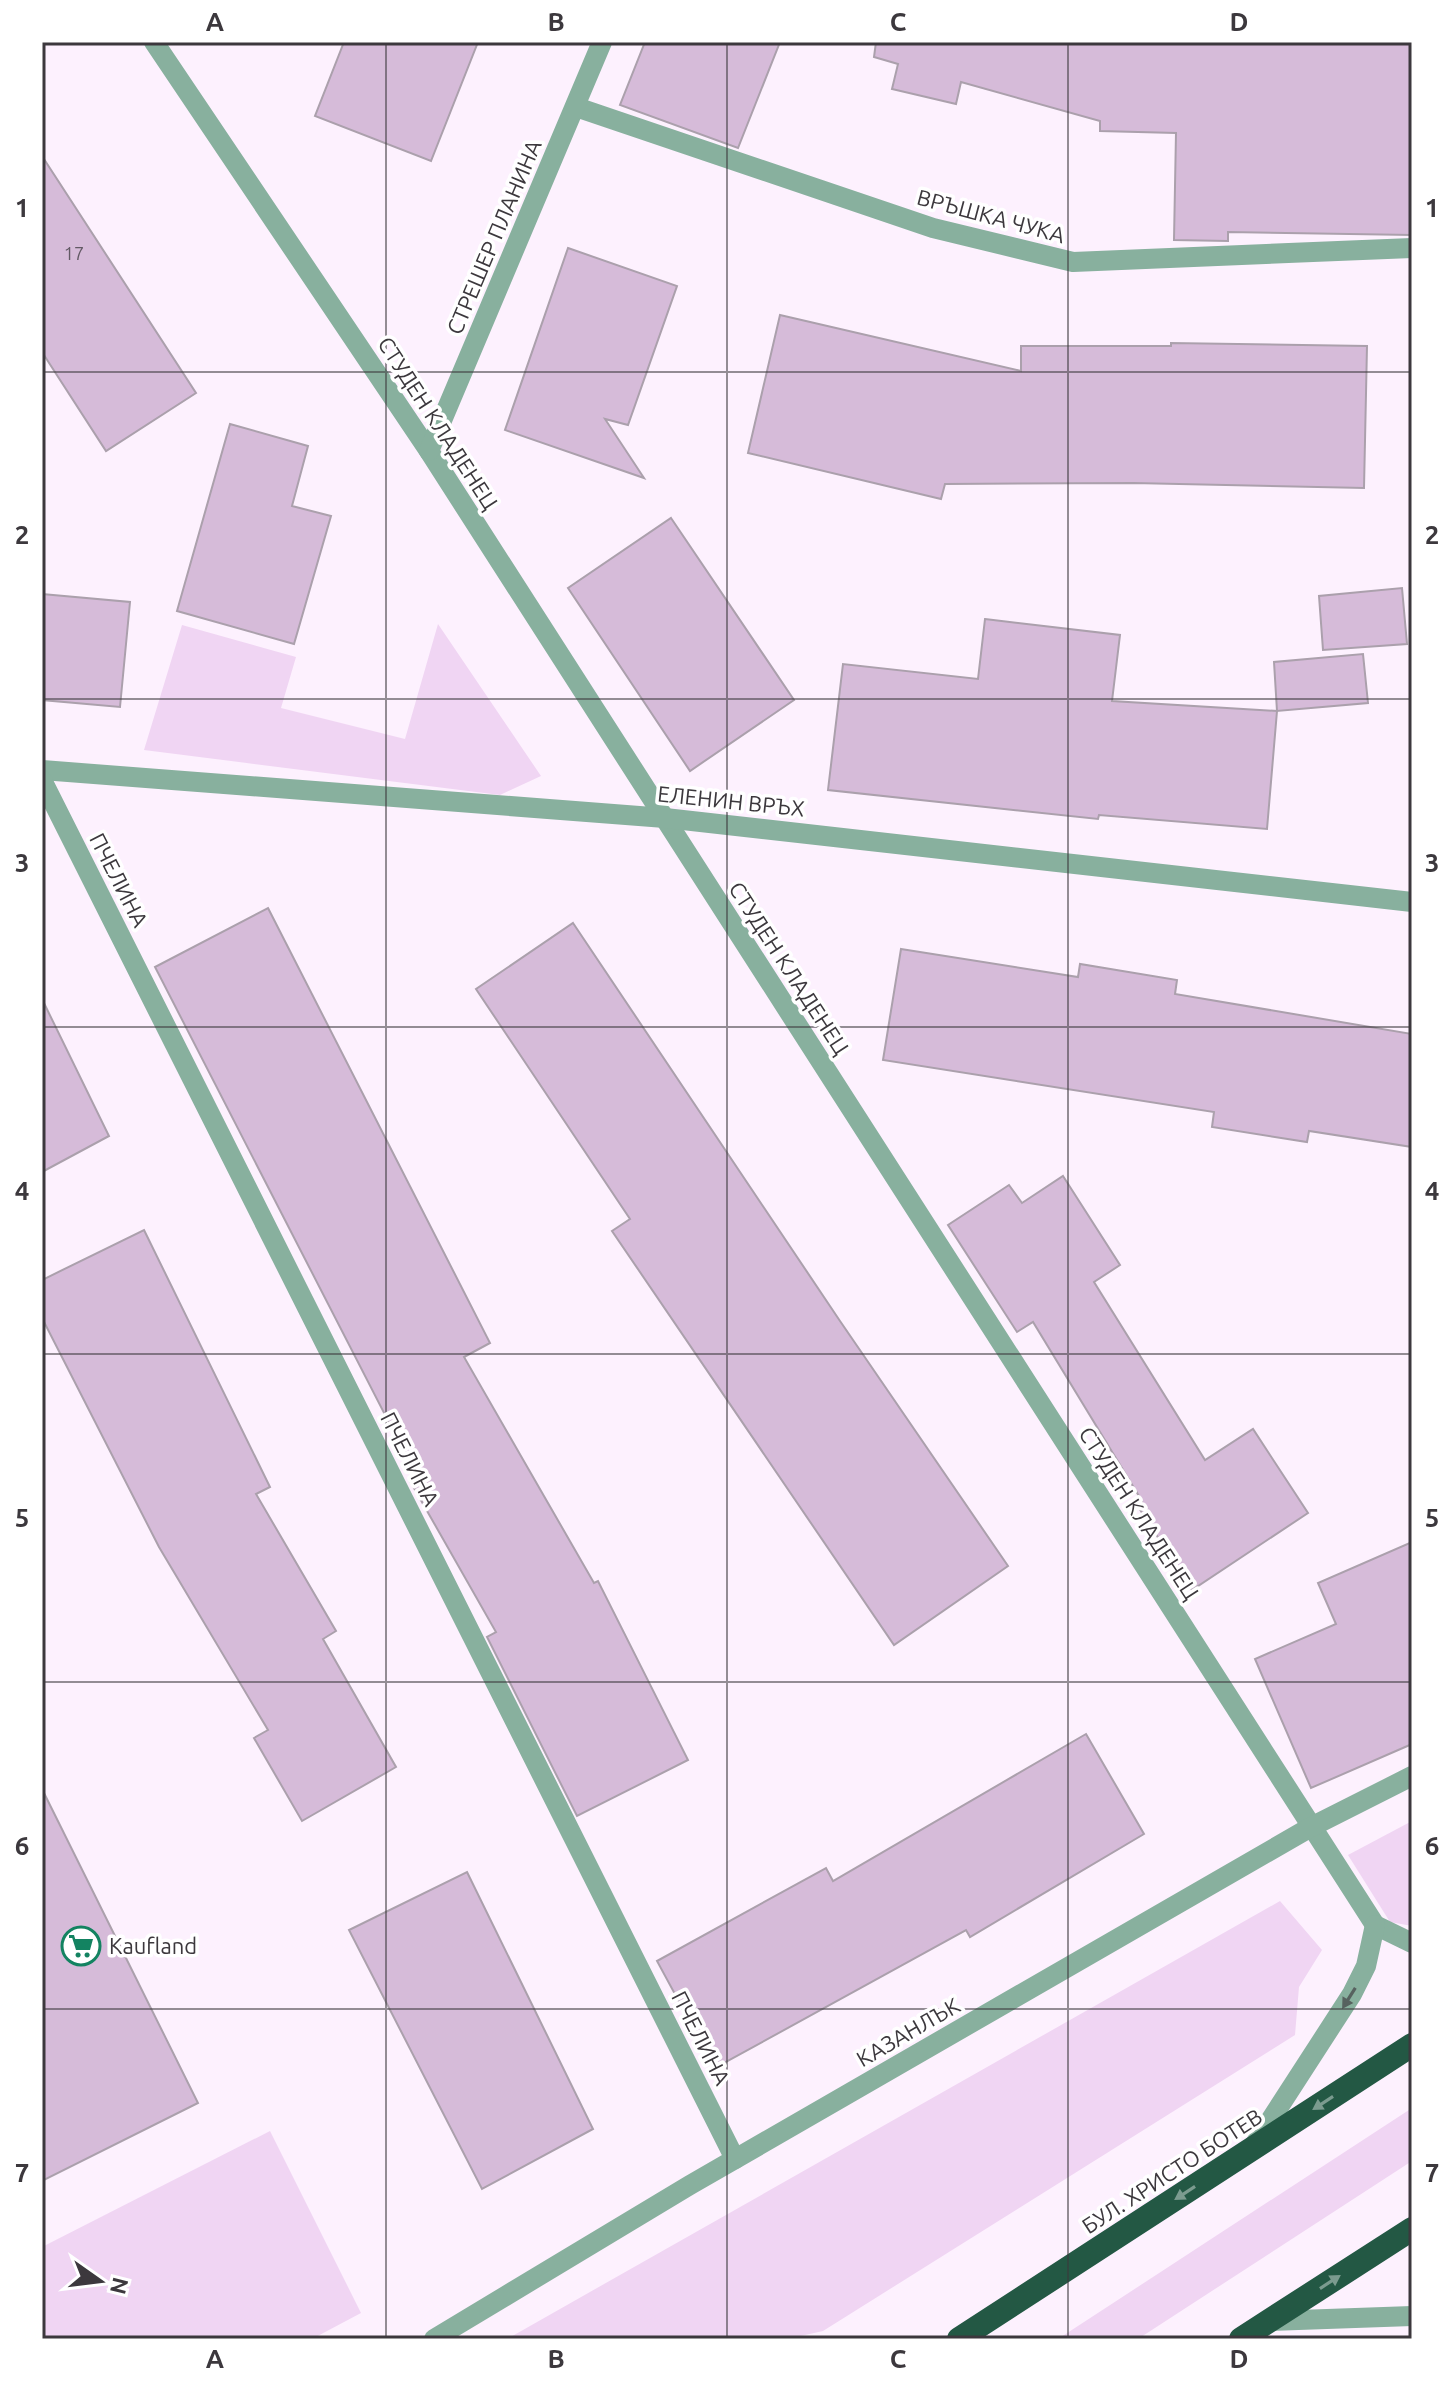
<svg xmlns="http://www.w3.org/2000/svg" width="1454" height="2381" font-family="Ubuntu,sans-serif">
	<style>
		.green { fill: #f0d5f3 }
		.building { fill: #d6bbd9; stroke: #aba0ac; stroke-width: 2 }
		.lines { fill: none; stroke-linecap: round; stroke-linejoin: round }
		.minor { stroke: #88b09e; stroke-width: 20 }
		.highway { stroke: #235844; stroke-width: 24 }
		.oneway { fill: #57625f }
		.oneway2 { fill: #7b9b8f }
		.grid { fill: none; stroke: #3c383d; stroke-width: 2; stroke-opacity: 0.55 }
		.labels { text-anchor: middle; stroke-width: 7; stroke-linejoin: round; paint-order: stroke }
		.number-label { font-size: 18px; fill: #625964 }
		.street-label { font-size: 22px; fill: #3c383d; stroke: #fff }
		.poi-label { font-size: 22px; fill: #3c383d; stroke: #fff; text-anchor: start }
		.neatline { fill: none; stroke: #3c383d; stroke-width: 3 }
		.grid-label { font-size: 26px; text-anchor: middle; font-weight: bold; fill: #3c383d }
	</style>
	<rect width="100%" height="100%" fill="#fdf1fe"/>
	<!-- green -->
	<g class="green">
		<polygon points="438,624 541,776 500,795 144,750 182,625 296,657 281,708 405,739"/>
		<polygon points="1412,1821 1412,1926 1390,1922 1348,1855"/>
		<polygon points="1280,1901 1322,1950 1299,1987 1295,2035 823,2331 787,2339 507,2339"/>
		<polygon points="1412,2108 1412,2161 1138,2339 1058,2339"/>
		<polygon points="270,2131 361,2313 312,2339 42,2339 42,2247"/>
	</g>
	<!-- building -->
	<g class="building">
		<polygon points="344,42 478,42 431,161 315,116"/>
		<polygon points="645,42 780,42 738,148 620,105"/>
		<polygon points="876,42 1412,42 1412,235 1228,232 1228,241 1174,240 1176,133 1100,131 1100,121 961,82 956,104 892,89 898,64 874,57"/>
		<polygon points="42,156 196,393 106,451 42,352"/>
		<polygon points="568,248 677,286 628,425 605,419 644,478 505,430"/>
		<polygon points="780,315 1021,371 1021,346 1171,346 1171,343 1367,346 1364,488 1133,483 945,484 941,499 748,453"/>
		<polygon points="230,424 308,446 292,506 331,516 294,644 177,611"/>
		<polygon points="671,518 794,700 690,771 568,588"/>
		<polygon points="1402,588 1407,644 1323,650 1319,596"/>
		<polygon points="42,594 130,602 120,707 42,700"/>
		<polygon points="985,619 1120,635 1112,701 1277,711 1267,829 1099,815 1098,819 828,790 843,664 978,679"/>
		<polygon points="1363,654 1368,703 1277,711 1274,662"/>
		<polygon points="268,908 490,1343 464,1357 594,1583 598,1581 688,1760 577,1816 487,1637 496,1632 410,1481 417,1477 155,967"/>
		<polygon points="573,923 840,1321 1008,1566 894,1645 612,1231 630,1219 476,989"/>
		<polygon points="901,949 1078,977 1080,964 1177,980 1175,994 1412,1034 1412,1147 1309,1131 1307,1142 1212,1127 1214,1112 883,1060"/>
		<polygon points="42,999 109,1136 42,1172"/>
		<polygon points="1063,1176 1120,1265 1094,1282 1205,1460 1253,1429 1308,1513 1192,1590 1137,1505 1142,1501 1033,1322 1017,1332 948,1225 1009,1185 1022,1203"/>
		<polygon points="144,1230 270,1487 256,1494 336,1631 323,1639 396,1767 302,1821 254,1738 268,1730 159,1547 42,1318 42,1280"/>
		<polygon points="1412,1542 1412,1744 1311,1788 1255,1659 1336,1624 1318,1583"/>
		<polygon points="1086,1734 1144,1834 970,1937 966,1930 715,2068 657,1961 826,1868 833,1881"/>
		<polygon points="42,1789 198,2103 42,2181"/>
		<polygon points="467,1872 593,2129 482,2189 349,1930"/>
	</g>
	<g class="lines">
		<!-- minor -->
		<g class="minor">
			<polyline points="154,42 429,451 1375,1925"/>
			<polyline points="576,107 933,228 1073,262 1412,248"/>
			<polyline points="429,451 602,42"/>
			<polyline points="42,770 665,818 1412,902"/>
			<polyline points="42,780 735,2159"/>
			<polyline points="1375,1925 1412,1943"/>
			<polyline points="1253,2147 1352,1994 1366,1966 1375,1925"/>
			<polyline points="1270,2321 1412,2316"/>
			<polyline points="434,2339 690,2185 1311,1827 1412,1776"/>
		</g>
		<!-- highway -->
		<g class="highway">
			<polyline points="959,2339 1412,2045"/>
			<polyline points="1241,2339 1412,2229"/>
		</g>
	</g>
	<!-- one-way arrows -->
	<defs><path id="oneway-solid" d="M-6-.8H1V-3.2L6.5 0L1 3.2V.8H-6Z" transform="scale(2)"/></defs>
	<use class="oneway" href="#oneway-solid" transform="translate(1349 1998) rotate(122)"/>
	<g class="oneway2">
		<use href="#oneway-solid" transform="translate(1323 2103) rotate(147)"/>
		<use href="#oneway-solid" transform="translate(1185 2193) rotate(147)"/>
		<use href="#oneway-solid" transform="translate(1330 2282) rotate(-33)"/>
	</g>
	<!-- grid -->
	<path class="grid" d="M386 42V2339M727 42V2339M1068 42V2339M42 372H1412M42 699H1412M42 1027H1412M42 1354H1412M42 1682H1412M42 2009H1412"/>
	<!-- icons -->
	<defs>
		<g id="supermarket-ring" transform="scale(2)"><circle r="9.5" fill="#fff" stroke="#138361" stroke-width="1.5"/><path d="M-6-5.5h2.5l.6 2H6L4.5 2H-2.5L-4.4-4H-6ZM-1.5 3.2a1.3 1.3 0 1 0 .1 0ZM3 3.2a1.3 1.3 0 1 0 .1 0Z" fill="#138361"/></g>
	</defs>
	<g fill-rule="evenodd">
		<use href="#supermarket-ring" x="81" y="1946"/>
	</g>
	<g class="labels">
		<!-- number labels -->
		<g class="number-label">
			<text x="74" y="260">17</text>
		</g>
		<!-- street labels -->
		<g class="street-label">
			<text transform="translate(991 216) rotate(15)" y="8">ВРЪШКА ЧУКА</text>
			<text transform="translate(494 237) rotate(-67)" y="8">СТРЕШЕР ПЛАНИНА</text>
			<text transform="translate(438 423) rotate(57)" y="8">СТУДЕН КЛАДЕНЕЦ</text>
			<text transform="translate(731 801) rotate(6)" y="8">ЕЛЕНИН ВРЪХ</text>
			<text transform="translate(119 880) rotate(63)" y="8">ПЧЕЛИНА</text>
			<text transform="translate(789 968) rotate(57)" y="8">СТУДЕН КЛАДЕНЕЦ</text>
			<text transform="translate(410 1459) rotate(63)" y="8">ПЧЕЛИНА</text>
			<text transform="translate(1139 1513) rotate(57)" y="8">СТУДЕН КЛАДЕНЕЦ</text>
			<text transform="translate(908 2032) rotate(-30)" y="8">КАЗАНЛЪК</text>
			<text transform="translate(701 2038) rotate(63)" y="8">ПЧЕЛИНА</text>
			<text transform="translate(1172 2171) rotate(-33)" y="8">БУЛ. ХРИСТО БОТЕВ</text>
		</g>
		<!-- poi labels -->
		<g class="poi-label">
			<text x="109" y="1954">Kaufland</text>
		</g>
	</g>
	<!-- border -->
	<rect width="1454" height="2381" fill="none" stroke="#ffffff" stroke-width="88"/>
	<!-- north arrow -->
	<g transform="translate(100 2281) rotate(104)" stroke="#ffffff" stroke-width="6" paint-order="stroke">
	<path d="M0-6L14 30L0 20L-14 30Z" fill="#3c383d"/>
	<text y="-12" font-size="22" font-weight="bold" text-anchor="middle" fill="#3c383d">N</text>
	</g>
	<rect x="44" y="44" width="1366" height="2293" class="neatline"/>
	<g class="grid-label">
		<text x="215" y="31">A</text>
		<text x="556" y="31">B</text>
		<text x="898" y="31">C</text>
		<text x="1239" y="31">D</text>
		<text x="22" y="217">1</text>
		<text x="1432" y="217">1</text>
		<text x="22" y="544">2</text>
		<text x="1432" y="544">2</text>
		<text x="22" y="872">3</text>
		<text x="1432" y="872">3</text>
		<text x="22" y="1200">4</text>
		<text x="1432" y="1200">4</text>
		<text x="22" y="1527">5</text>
		<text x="1432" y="1527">5</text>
		<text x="22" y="1855">6</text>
		<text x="1432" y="1855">6</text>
		<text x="22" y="2182">7</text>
		<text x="1432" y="2182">7</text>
		<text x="215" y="2368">A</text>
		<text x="556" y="2368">B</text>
		<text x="898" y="2368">C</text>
		<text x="1239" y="2368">D</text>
	</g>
</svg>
